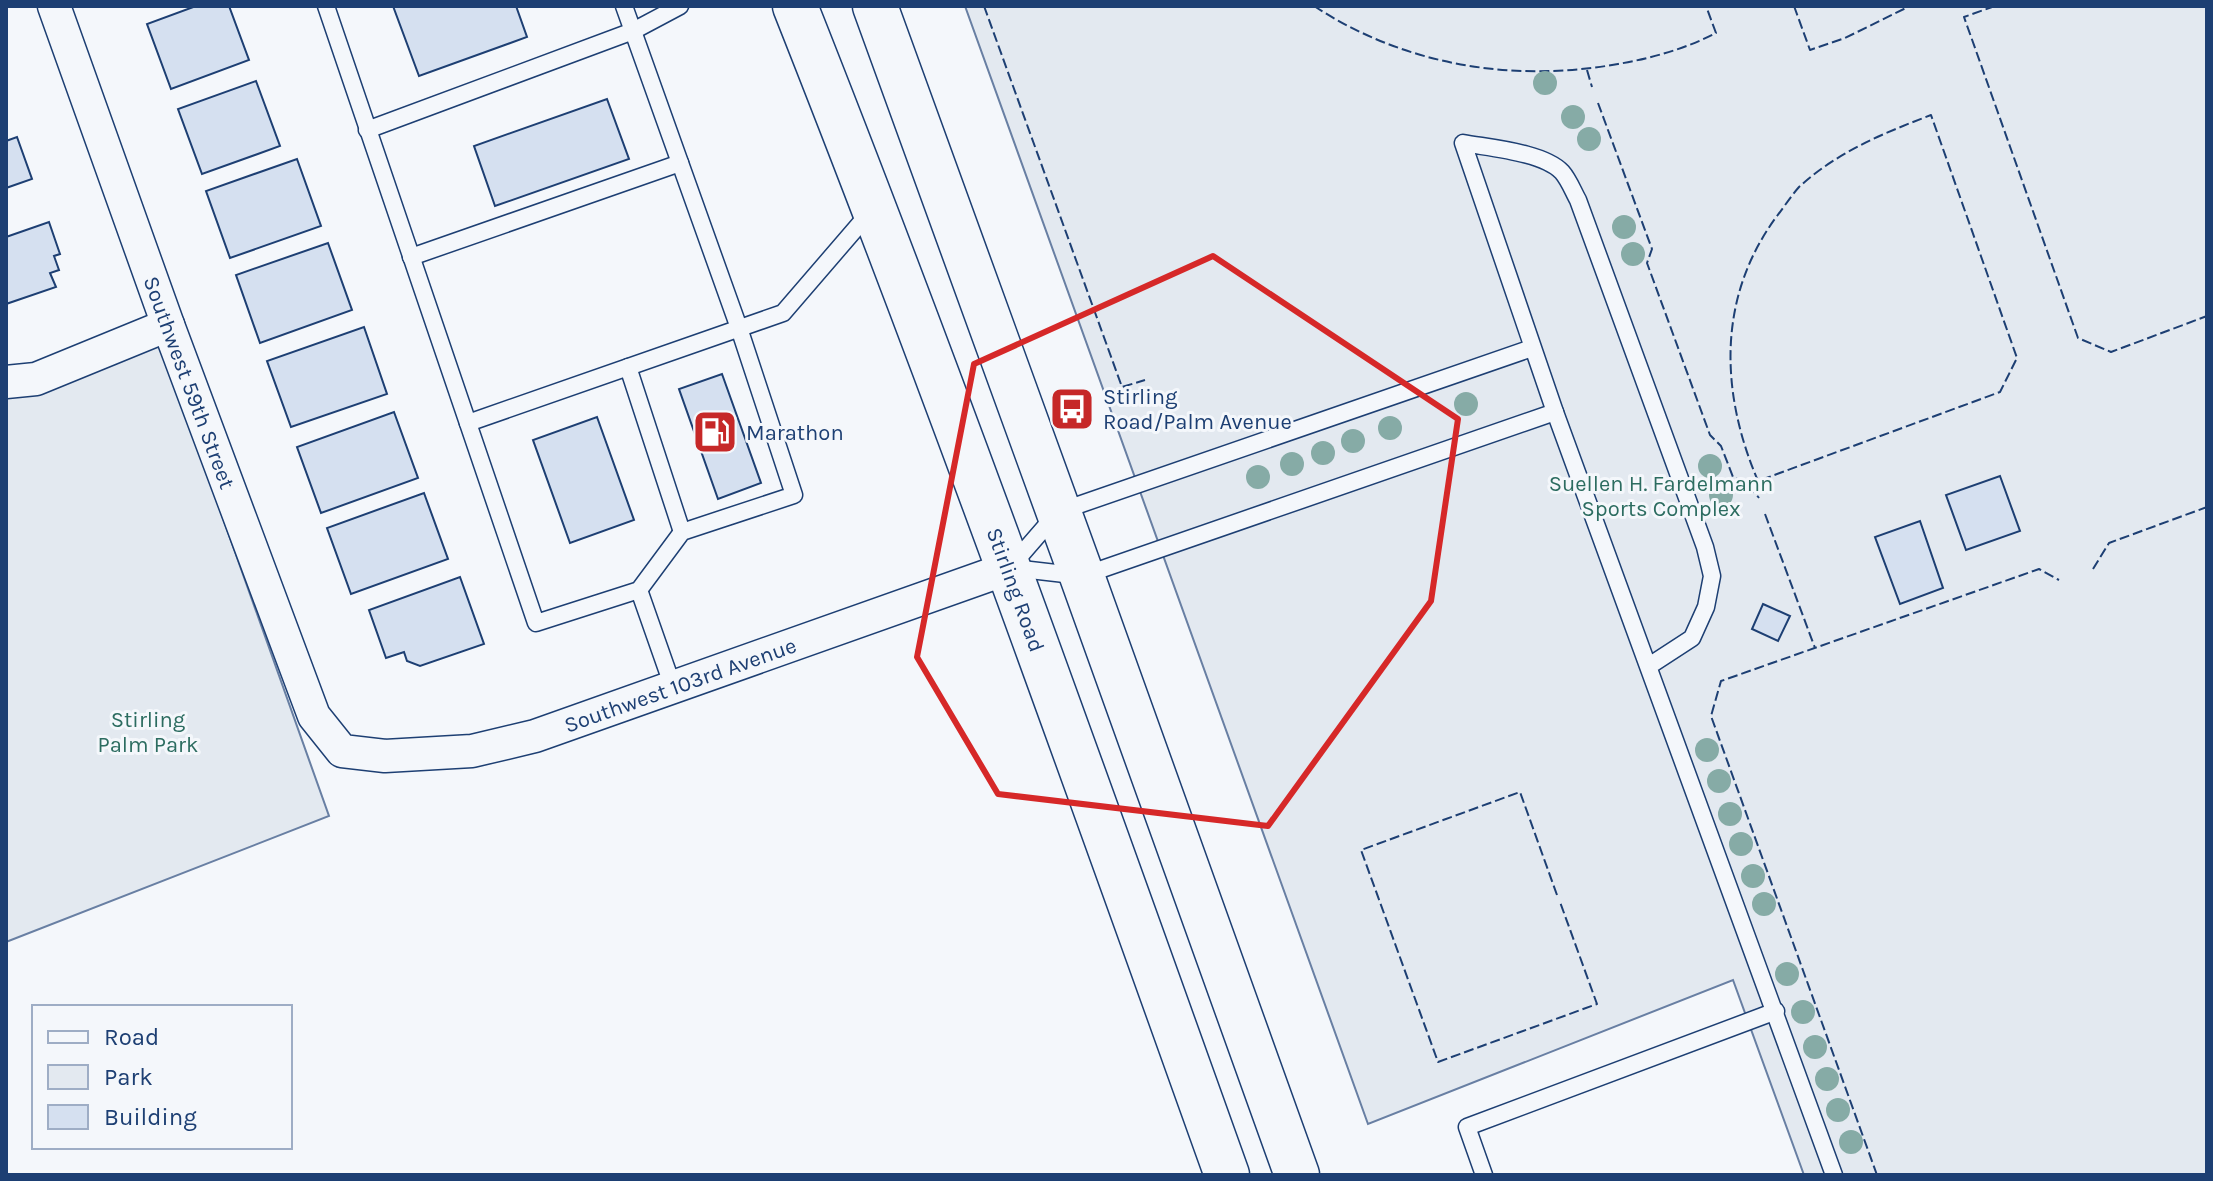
<svg xmlns="http://www.w3.org/2000/svg" width="2213" height="1181" font-family="Karla,sans-serif">
	<style>
		.green { fill: #e3e9f0; stroke: #687fa3; stroke-width: 2 }
		.building { fill: #d5e0f0; stroke: #1d3f73; stroke-width: 2 }
		.lines { fill: none; stroke-linecap: round; stroke-linejoin: round }
		.service-casing { stroke: #1d3f73; stroke-width: 19 }
		.minor-casing { stroke: #1d3f73; stroke-width: 35 }
		.primary-casing { stroke: #1d3f73; stroke-width: 47 }
		.service { stroke: #f4f7fb; stroke-width: 16 }
		.minor { stroke: #f4f7fb; stroke-width: 32 }
		.primary { stroke: #f4f7fb; stroke-width: 44 }
		.fence { stroke: #1d3f73; stroke-width: 2; stroke-dasharray: 10 4; stroke-linecap: butt }
		.tree { fill: #86aba6 }
		.marked { fill: none; stroke: #d62828; stroke-width: 6; stroke-linejoin: round }
		.labels { text-anchor: middle; stroke-width: 6; stroke-linejoin: round; paint-order: stroke }
		.street-label { font-size: 22px; fill: #1d3f73; stroke: #f4f7fb }
		.poi-label { font-size: 22px; fill: #1d3f73; stroke: #f4f7fb; text-anchor: start }
		.park-label { font-size: 22px; fill: #2c6c60; stroke: #f4f7fb }
	</style>
	<rect width="100%" height="100%" fill="#f4f7fb"/>
	<!-- green -->
	<g class="green">
		<polygon points="965,6 2207,6 2207,1175 1804,1175 1733,980 1368,1124"/>
		<polygon points="156,330 329,816 6,942 6,382"/>
	</g>
	<!-- building -->
	<g class="building">
		<polygon points="196,6 229,6 249,60 171,89 147,24"/>
		<polygon points="393,6 516,6 527,37 419,76"/>
		<polygon points="256,81 280,146 202,174 178,109"/>
		<polygon points="607,99 629,159 495,206 474,146"/>
		<polygon points="17,137 32,179 6,188 6,141"/>
		<polygon points="297,159 321,226 230,258 206,191"/>
		<polygon points="49,222 60,254 54,256 59,270 50,273 56,287 6,304 6,237"/>
		<polygon points="328,243 352,310 260,343 236,275"/>
		<polygon points="364,327 387,394 291,427 267,361"/>
		<polygon points="722,374 761,483 718,499 679,389"/>
		<polygon points="394,412 418,478 321,513 297,447"/>
		<polygon points="597,417 634,520 570,543 533,440"/>
		<polygon points="2000,476 2020,531 1966,550 1946,495"/>
		<polygon points="424,493 448,559 351,594 327,528"/>
		<polygon points="1920,521 1943,588 1900,604 1875,537"/>
		<polygon points="460,577 484,644 420,666 407,661 404,652 386,658 369,610"/>
		<polygon points="1763,604 1790,616 1778,641 1752,629"/>
	</g>
	<g class="lines">
		<!-- service casing -->
		<g class="service-casing">
			<g id="service">
				<polyline points="326,6 536,623 639,590 682,532 794,495 739,328 624,6"/>
				<polyline points="367,130 633,31 680,6"/>
				<polyline points="411,257 680,163"/>
				<polyline points="628,367 682,532"/>
				<polyline points="468,423 783,313 870,212"/>
				<polyline points="1013,564 1058,512 1532,348"/>
				<polyline points="1013,568 1082,576 1555,412"/>
				<polyline points="639,590 673,687"/>
				<path d="M1649 666 1692 638 1706 607 1712 576 1705 547 1578 200C1573 191 1569 180 1562 172 1543 152 1489 148 1463 143L1555 412 1834 1175"/>
				<polyline points="1484,1175 1467,1127 1776,1011"/>
			</g>
		</g>
		<!-- minor casing -->
		<g class="minor-casing">
			<g id="minor">
				<path id="s1" d="M54 6 168 325 314 716 342 751 385 756 472 751 535 736 1009 568"/>
				<polyline points="6,382 36,379 168,325"/>
			</g>
		</g>
		<!-- primary casing -->
		<g class="primary-casing">
			<g id="primary">
				<path id="s2" d="M795 6C948 392 1087 784 1227 1175"/>
				<polyline points="875,6 1082,576 1297,1175"/>
			</g>
		</g>
		<!-- service -->
		<use href="#service" class="service"/>
		<!-- minor -->
		<use href="#minor" class="minor"/>
		<!-- primary -->
		<use href="#primary" class="primary"/>
		<!-- fence -->
		<g class="fence">
			<polyline points="984,6 1122,387 1145,380"/>
			<path d="M1314 6C1404 65 1512 83 1618 64 1652 58 1685 49 1716 33L1706 6"/>
			<polyline points="1794,6 1810,50 1845,38 1910,6"/>
			<polyline points="1995,6 1964,17 2078,338 2111,352 2207,316"/>
			<polyline points="1587,70 1592,87"/>
			<polyline points="1598,103 1652,249 1647,263 1710,435 1721,446 1733,477 1748,484 1759,498"/>
			<path d="M1748 484 1758 481 2000 392 2017 358 1931 115C1884 133 1837 152 1799 187 1791 196 1784 207 1777 216 1717 297 1720 392 1758 481"/>
			<polyline points="1765,514 1815,648"/>
			<polyline points="2093,569 2109,543 2207,507"/>
			<polyline points="1557,895 1520,792 1361,850 1438,1062 1597,1004 1560,902"/>
			<polyline points="1877,1175 1711,716 1721,681 2039,569 2059,580"/>
		</g>
	</g>
	<!-- trees -->
	<g class="tree">
		<circle cx="1545" cy="83" r="12"/>
		<circle cx="1573" cy="117" r="12"/>
		<circle cx="1589" cy="139" r="12"/>
		<circle cx="1624" cy="227" r="12"/>
		<circle cx="1633" cy="254" r="12"/>
		<circle cx="1466" cy="404" r="12"/>
		<circle cx="1390" cy="428" r="12"/>
		<circle cx="1353" cy="441" r="12"/>
		<circle cx="1323" cy="453" r="12"/>
		<circle cx="1292" cy="464" r="12"/>
		<circle cx="1710" cy="466" r="12"/>
		<circle cx="1258" cy="477" r="12"/>
		<circle cx="1721" cy="495" r="12"/>
		<circle cx="1707" cy="750" r="12"/>
		<circle cx="1719" cy="781" r="12"/>
		<circle cx="1730" cy="814" r="12"/>
		<circle cx="1741" cy="844" r="12"/>
		<circle cx="1753" cy="876" r="12"/>
		<circle cx="1764" cy="904" r="12"/>
		<circle cx="1787" cy="974" r="12"/>
		<circle cx="1803" cy="1012" r="12"/>
		<circle cx="1815" cy="1047" r="12"/>
		<circle cx="1827" cy="1079" r="12"/>
		<circle cx="1838" cy="1110" r="12"/>
		<circle cx="1851" cy="1142" r="12"/>
	</g>
	<!-- marked area -->
	<path class="marked" d="M1213 256 1458 419 1431 601 1268 826 998 794 917 657 974 364Z"/>
	<!-- icons -->
	<defs>
		<g id="bus-square" transform="scale(2.3)"><rect x="-9" y="-9" width="18" height="18" rx="4" fill="#c62828" stroke="#f4f7fb"/><path d="M-5-6H5V4H4V6H2V4H-2V6H-4V4H-5ZM-3.5-4V0h7V-4ZM-3.5 1.2v1.5H-2V1.2ZM2 1.2v1.5H3.5V1.2Z" fill="#fff"/></g>
		<g id="fuel-square" transform="scale(2.3)"><rect x="-9" y="-9" width="18" height="18" rx="4" fill="#c62828" stroke="#f4f7fb"/><path d="M-5.5-6h7V0h2V4h1.3V-2.5L3-4.5l.8-.8L6-3V5H2.5V1h-1V6h-7ZM-4.2-4.7v3.2H.2V-4.7Z" fill="#fff"/></g>
	</defs>
	<g fill-rule="evenodd">
		<use href="#bus-square" x="1072" y="409"/>
		<use href="#fuel-square" x="715" y="432"/>
	</g>
	<g class="labels">
		<!-- street labels -->
		<g class="street-label">
			<text dy="8" stroke="none"><textPath href="#s1" startOffset="400">Southwest 59th Street</textPath></text>
			<text dy="8" stroke="none"><textPath href="#s2" startOffset="624">Stirling Road</textPath></text>
			<text dy="8" stroke="none"><textPath href="#s1" startOffset="1150">Southwest 103rd Avenue</textPath></text>
		</g>
		<!-- poi labels -->
		<g class="poi-label">
			<text x="1103" y="404">Stirling<tspan x="1103" dy="25">Road/Palm Avenue</tspan></text>
			<text x="746" y="440">Marathon</text>
		</g>
		<!-- park labels -->
		<g class="park-label">
			<text x="1661" y="491">Suellen H. Fardelmann<tspan x="1661" dy="25">Sports Complex</tspan></text>
			<text x="148" y="727">Stirling<tspan x="148" dy="25">Palm Park</tspan></text>
		</g>
	</g>
	<!-- border -->
	<rect width="2213" height="1181" fill="none" stroke="#1d3f73" stroke-width="16"/>
	<!-- legend -->
	<rect x="32" y="1005" width="260" height="144" fill="#f4f7fb" stroke="#9eadc5" stroke-width="2"/>
	<rect x="48" y="1031" width="40" height="12" fill="#f4f7fb" stroke="#9eadc5" stroke-width="2"/>
	<text x="104" y="1045" font-size="24" fill="#1d3f73">Road</text>
	<rect x="48" y="1065" width="40" height="24" fill="#e3e9f0" stroke="#9eadc5" stroke-width="2"/>
	<text x="104" y="1085" font-size="24" fill="#1d3f73">Park</text>
	<rect x="48" y="1105" width="40" height="24" fill="#d5e0f0" stroke="#9eadc5" stroke-width="2"/>
	<text x="104" y="1125" font-size="24" fill="#1d3f73">Building</text>
</svg>
